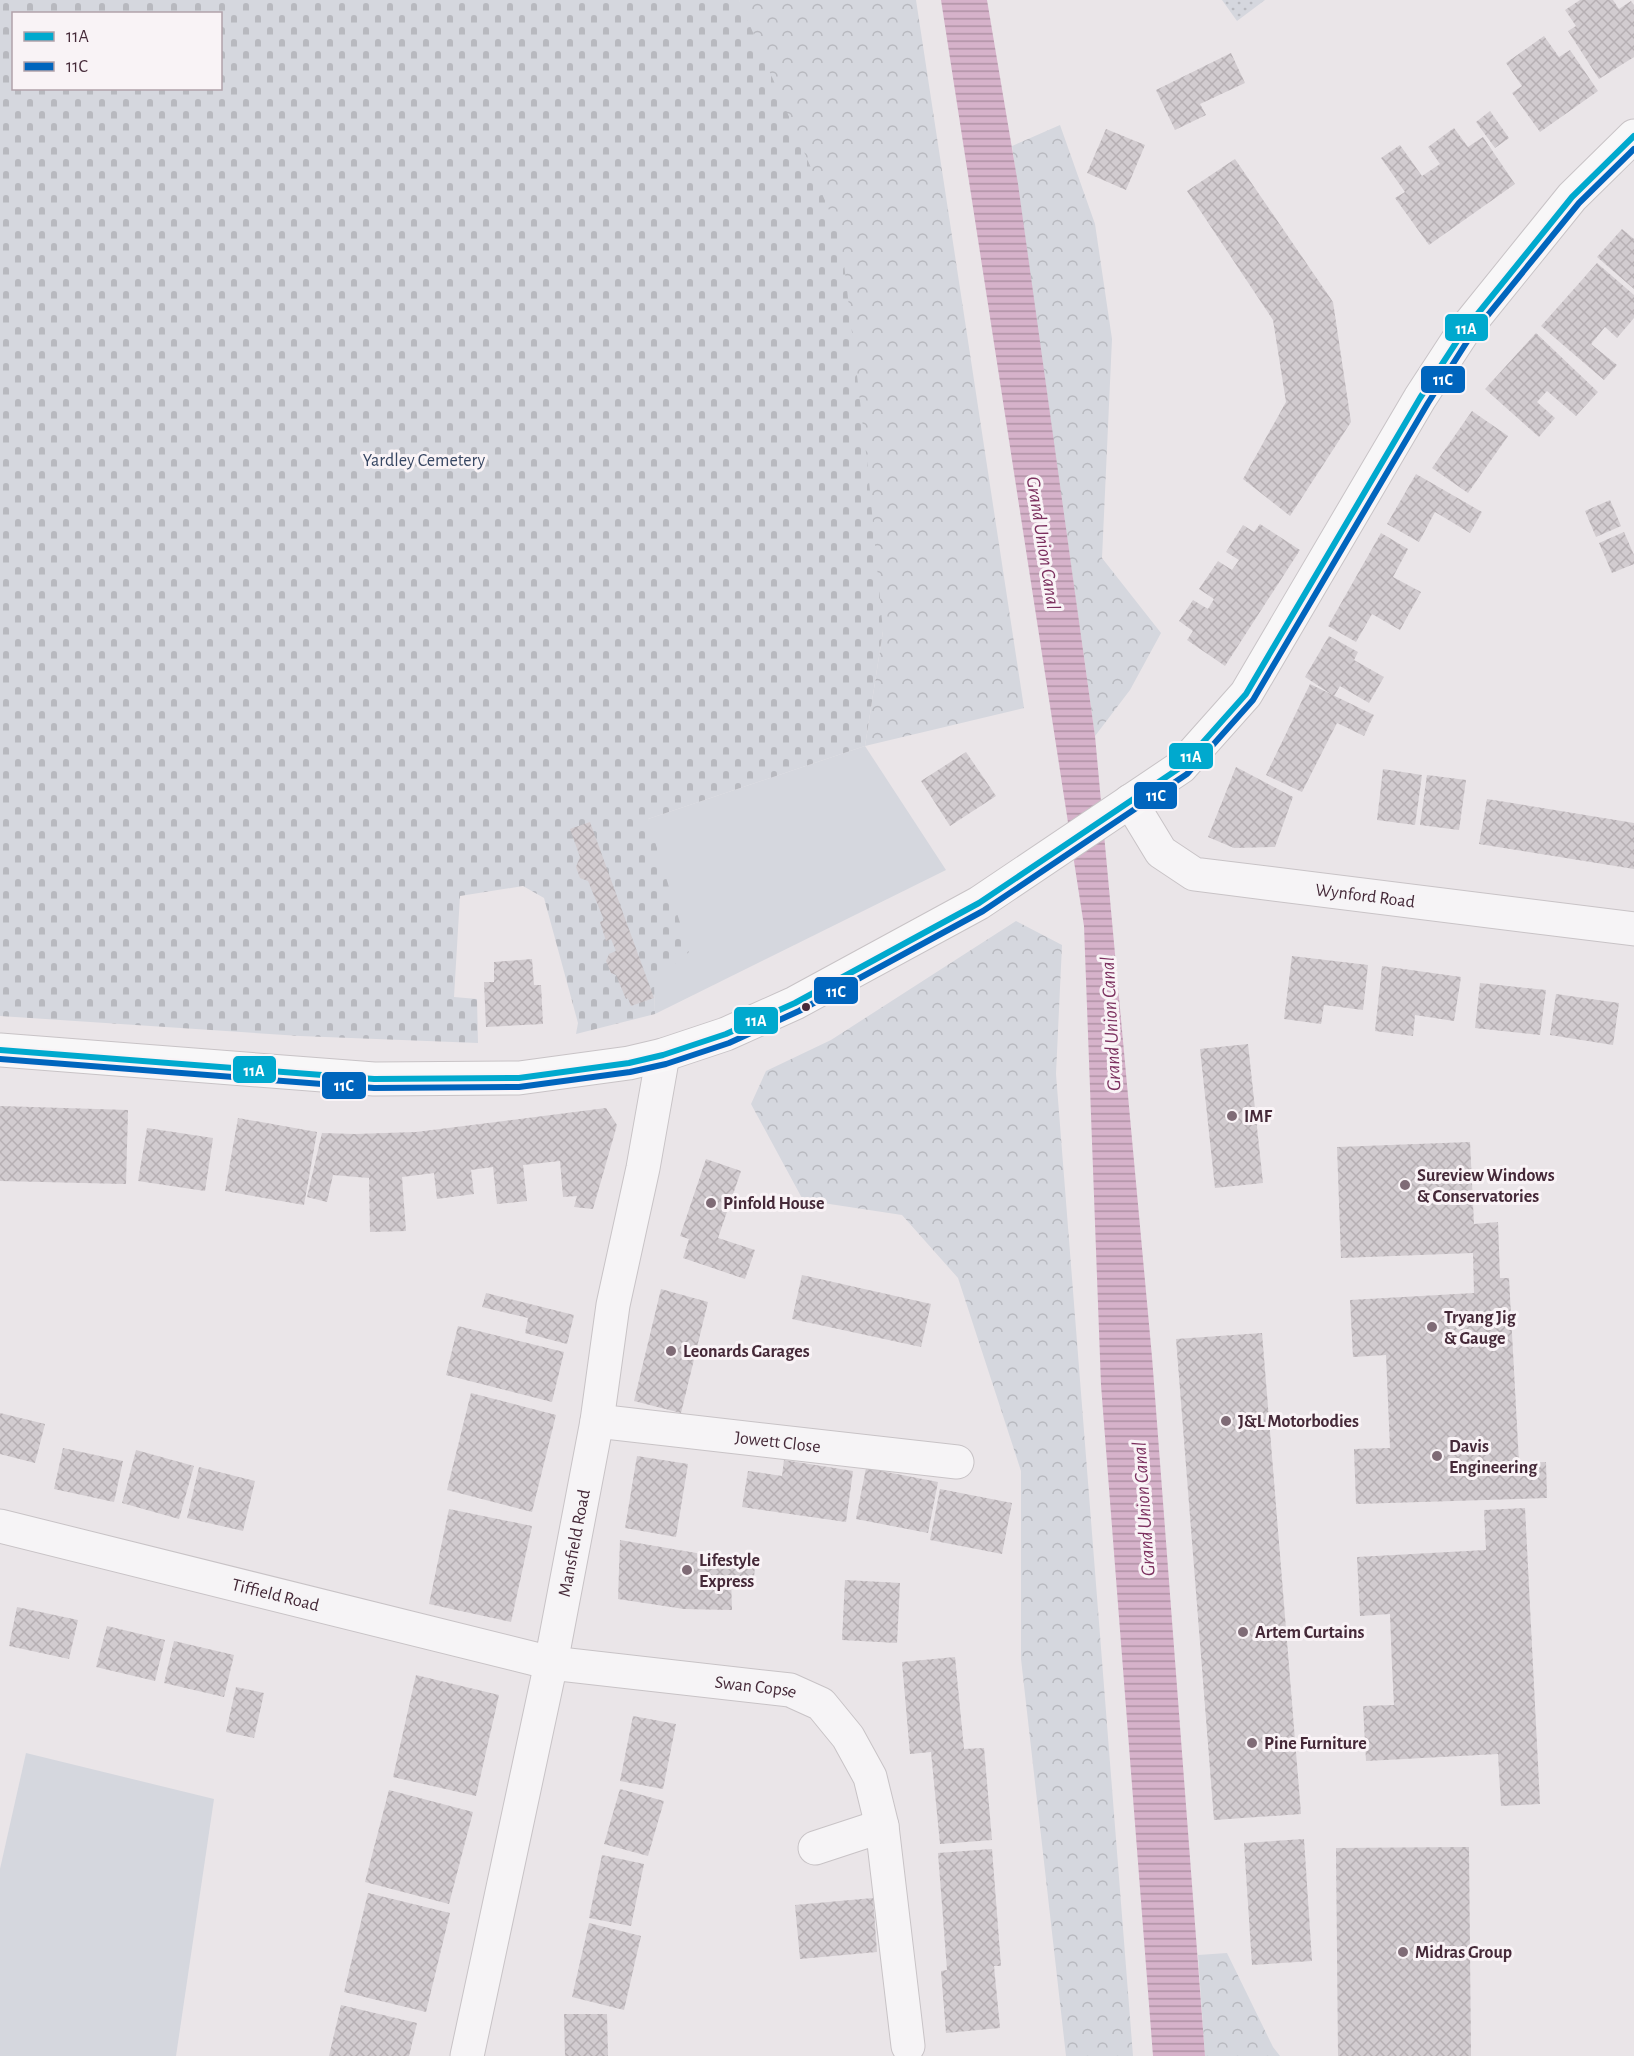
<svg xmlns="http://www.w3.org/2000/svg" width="1634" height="2056" font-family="'Alegreya Sans',sans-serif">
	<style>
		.grass { fill: #d5d7de }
		.forest { fill: url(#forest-crowns) }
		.cemetery { fill: url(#cemetery-stones); fill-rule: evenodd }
		.park { fill: url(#park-dots) }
		.water { fill: url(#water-rules) }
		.building { fill: url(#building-cross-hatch) }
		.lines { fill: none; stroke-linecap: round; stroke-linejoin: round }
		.street-casing { stroke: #c8c3c6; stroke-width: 35 }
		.secondary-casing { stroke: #c8c3c6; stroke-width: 35 }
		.street { stroke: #f6f4f6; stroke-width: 33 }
		.secondary { stroke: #f8f7f8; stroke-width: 33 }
		.bus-1-casing { stroke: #f9f3f6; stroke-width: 10 }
		.bus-2-casing { stroke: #f9f3f6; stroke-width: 10 }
		.bus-1 { stroke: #00a9ce; stroke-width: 6 }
		.bus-2 { stroke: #0065bd; stroke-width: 6 }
		.bus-dot { fill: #452938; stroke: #f9f3f6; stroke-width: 2 }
		.poi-dot { fill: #7f6b76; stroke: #f9f3f6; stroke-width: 2 }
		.labels { text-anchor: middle; stroke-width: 6; stroke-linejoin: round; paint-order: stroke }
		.park-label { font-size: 18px; fill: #364662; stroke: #f9f3f6 }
		.street-label { font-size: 18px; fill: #452938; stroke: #f9f3f6 }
		.poi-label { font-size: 18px; font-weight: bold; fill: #452938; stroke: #f9f3f6; text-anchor: start }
		.water-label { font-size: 20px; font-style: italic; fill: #7c305f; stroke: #f9f3f6 }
		.line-badge { stroke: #f9f3f6; stroke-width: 2 }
		.badge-label { font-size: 16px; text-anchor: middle; font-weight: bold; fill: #fff }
	</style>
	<defs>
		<pattern id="forest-crowns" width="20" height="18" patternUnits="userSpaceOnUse" patternTransform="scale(1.5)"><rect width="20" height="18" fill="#d5d7de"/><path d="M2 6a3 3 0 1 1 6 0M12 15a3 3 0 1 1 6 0" fill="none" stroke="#b8b9bf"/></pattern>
		<pattern id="cemetery-stones" width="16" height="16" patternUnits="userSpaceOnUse" patternTransform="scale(1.5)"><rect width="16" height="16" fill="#d5d7de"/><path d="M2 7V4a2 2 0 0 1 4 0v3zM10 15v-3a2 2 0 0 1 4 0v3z" fill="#b8b9bf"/></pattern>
		<pattern id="park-dots" width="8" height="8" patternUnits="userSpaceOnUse" patternTransform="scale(1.5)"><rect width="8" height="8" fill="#d5d7de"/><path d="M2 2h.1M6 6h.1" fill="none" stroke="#b8b9bf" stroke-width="1.8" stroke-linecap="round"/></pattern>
		<pattern id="water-rules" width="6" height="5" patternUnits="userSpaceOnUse" patternTransform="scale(1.5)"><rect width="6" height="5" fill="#d6b2ca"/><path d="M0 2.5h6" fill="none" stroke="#af91a5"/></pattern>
		<pattern id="building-cross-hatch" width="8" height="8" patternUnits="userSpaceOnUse" patternTransform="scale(1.5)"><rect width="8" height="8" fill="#d2ccd0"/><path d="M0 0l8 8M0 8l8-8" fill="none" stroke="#b6afb3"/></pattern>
	</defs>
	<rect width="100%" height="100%" fill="#eae5e8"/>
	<!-- grass -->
	<g class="grass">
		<polygon points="865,746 946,870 655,1014 648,819"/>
		<polygon points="26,1753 214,1799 176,2056 0,2056 0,1869"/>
	</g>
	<!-- forest -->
	<g class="forest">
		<polygon points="739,0 916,0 1024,708 865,746 883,631"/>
		<polygon points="1060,125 1095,224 1112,339 1102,558 1161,633 1130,690 1095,736 1012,146"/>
		<polygon points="1016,921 1062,945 1056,1074 1133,2056 1066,2056 1021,1659 1021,1471 958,1278 902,1215 803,1200 751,1104 766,1071 831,1040"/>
		<polygon points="1227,1953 1273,2047 1280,2056 1205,2056 1198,1955"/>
	</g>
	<!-- cemetery -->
	<path class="cemetery" d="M0 0H739L841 238 868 470 883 631 865 746 648 819 689 952 654 982 655 1014 576 1034 578 1023 544 898 523 886 460 896 454 997 477 999 478 1043 300 1036 0 1016ZM14 14H220V88H14Z"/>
	<!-- park -->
	<polygon class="park" points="1222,0 1265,0 1237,21"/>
	<!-- water -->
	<polygon class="water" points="941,0 987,0 1018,184 1095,736 1152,1357 1205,2056 1153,2056 1101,1385 1084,926"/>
	<!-- building -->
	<g class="building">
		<polygon points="1580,0 1613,0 1619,9 1631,1 1634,5 1634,57 1599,79 1568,31 1576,26 1565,10"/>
		<polygon points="1544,36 1559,57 1570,50 1598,91 1540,132 1512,93 1522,86 1506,63"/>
		<polygon points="1231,53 1245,83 1200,104 1206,115 1175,130 1156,90"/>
		<polygon points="1490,111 1509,138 1495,148 1476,122"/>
		<polygon points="1454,128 1468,147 1483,137 1515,184 1429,245 1395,198 1405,192 1381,158 1400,145 1422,176 1440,164 1428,147"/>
		<polygon points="1106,129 1145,145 1126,190 1087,173"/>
		<polygon points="1235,159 1333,302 1351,422 1290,516 1243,479 1286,402 1273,320 1187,191"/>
		<polygon points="1622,229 1634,239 1634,289 1597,257"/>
		<polygon points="1597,263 1634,295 1634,318 1617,338 1605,327 1591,344 1617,365 1604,380 1541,326"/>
		<polygon points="1536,333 1598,392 1576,416 1547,391 1537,402 1555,418 1539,437 1485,389"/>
		<polygon points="1472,411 1508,436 1468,493 1432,468"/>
		<polygon points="1416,474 1482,512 1470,533 1435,512 1419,542 1387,524"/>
		<polygon points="1610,500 1621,526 1596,537 1585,511"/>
		<polygon points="1260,524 1300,550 1225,666 1187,640 1193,631 1179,621 1193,600 1208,609 1214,599 1199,589 1218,561 1232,570 1239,560 1226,552 1243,525 1254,532"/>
		<polygon points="1624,532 1634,555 1634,564 1612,573 1599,543"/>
		<polygon points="1381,533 1408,549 1393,577 1421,592 1400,630 1372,614 1356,642 1328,626"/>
		<polygon points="1329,636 1358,652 1354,660 1384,677 1369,703 1340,686 1334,696 1305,677"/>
		<polygon points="1310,684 1374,715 1364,736 1337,723 1302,792 1266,775"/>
		<polygon points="966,752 996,796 950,826 921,781"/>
		<polygon points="1236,767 1293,797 1275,847 1234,848 1208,837"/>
		<polygon points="1383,769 1422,775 1415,825 1377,820"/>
		<polygon points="1427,775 1466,780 1459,830 1420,825"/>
		<polygon points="1487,799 1634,823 1634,869 1479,844"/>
		<polygon points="590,822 654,998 631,1006 628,998 626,999 616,975 611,973 606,961 609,954 616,951 611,939 606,941 600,922 604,920 588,881 580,878 576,867 580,857 570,829"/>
		<polygon points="1292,956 1368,965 1363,1010 1324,1005 1321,1024 1284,1019"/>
		<polygon points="532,959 534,985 541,985 543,1024 486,1027 484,982 494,982 494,962"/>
		<polygon points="1382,966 1461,977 1454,1021 1415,1015 1413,1036 1375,1031"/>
		<polygon points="1480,983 1546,990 1540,1035 1475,1028"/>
		<polygon points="1556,994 1619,1003 1613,1045 1550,1035"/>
		<polygon points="1248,1044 1263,1183 1215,1188 1200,1049"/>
		<polygon points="0,1106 128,1110 126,1184 0,1181"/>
		<polygon points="606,1108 617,1125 593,1209 574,1207 577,1196 563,1197 560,1161 523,1165 527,1201 497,1204 493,1167 471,1170 474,1194 437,1199 434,1173 402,1177 406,1231 370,1232 369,1178 333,1175 327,1202 307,1197 322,1133 355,1134 416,1132"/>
		<polygon points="238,1118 317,1132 304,1205 225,1191"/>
		<polygon points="147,1128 213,1138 205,1191 138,1181"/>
		<polygon points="1470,1142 1474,1224 1498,1222 1500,1278 1509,1278 1519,1463 1546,1462 1547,1498 1356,1504 1354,1449 1390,1448 1386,1355 1353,1357 1350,1300 1474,1293 1473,1253 1341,1258 1337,1147"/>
		<polygon points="706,1159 741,1171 718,1238 755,1250 745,1279 683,1258 689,1239 680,1236"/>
		<polygon points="802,1275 931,1304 921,1347 792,1319"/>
		<polygon points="661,1289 708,1302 681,1413 634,1401"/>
		<polygon points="486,1293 574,1315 567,1344 525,1333 528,1318 482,1307"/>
		<polygon points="458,1326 564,1352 552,1402 446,1375"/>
		<polygon points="1262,1333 1301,1814 1214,1820 1176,1339"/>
		<polygon points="471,1393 556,1415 532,1512 447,1490"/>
		<polygon points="0,1413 45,1424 35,1463 0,1454"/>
		<polygon points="63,1448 123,1461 114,1502 54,1489"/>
		<polygon points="136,1450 194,1466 179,1519 122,1503"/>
		<polygon points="637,1456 688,1464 676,1537 625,1528"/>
		<polygon points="784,1460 853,1471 846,1522 742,1507 748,1471 782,1476"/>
		<polygon points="199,1467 255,1481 243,1531 187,1518"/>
		<polygon points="866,1468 938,1482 928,1533 856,1519"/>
		<polygon points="940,1489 1012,1503 1002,1554 930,1540"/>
		<polygon points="1525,1508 1540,1804 1501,1806 1498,1754 1366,1761 1363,1706 1394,1705 1392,1666 1390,1614 1360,1616 1357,1557 1486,1550 1484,1510"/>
		<polygon points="449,1509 532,1526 511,1622 429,1604"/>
		<polygon points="620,1540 755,1563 754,1579 731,1577 732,1610 684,1609 618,1599"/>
		<polygon points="845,1580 900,1583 897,1643 842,1640"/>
		<polygon points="17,1607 78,1620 69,1659 9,1646"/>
		<polygon points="107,1626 165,1640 155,1681 96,1667"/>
		<polygon points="174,1641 234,1655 224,1697 164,1683"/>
		<polygon points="955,1657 964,1749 984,1748 992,1840 940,1844 931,1752 910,1754 902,1662"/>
		<polygon points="416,1675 499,1695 476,1796 393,1777"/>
		<polygon points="236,1687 264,1693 254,1738 226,1732"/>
		<polygon points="633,1716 676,1724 663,1789 620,1781"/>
		<polygon points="620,1789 664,1801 648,1856 604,1844"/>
		<polygon points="389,1790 473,1812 449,1904 365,1882"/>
		<polygon points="1304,1839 1312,1961 1252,1965 1244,1843"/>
		<polygon points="1469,1847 1471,2056 1338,2056 1336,1848"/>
		<polygon points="992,1849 1001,1966 994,1966 1000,2028 946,2033 941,1971 947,1970 938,1853"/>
		<polygon points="602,1855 644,1864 631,1926 589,1918"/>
		<polygon points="368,1893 450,1913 426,2012 344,1992"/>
		<polygon points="873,1898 877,1952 800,1959 795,1905"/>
		<polygon points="589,1923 641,1936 624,2010 572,1997"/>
		<polygon points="341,2005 417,2023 409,2056 329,2056"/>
		<polygon points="564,2014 607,2014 608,2056 565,2056"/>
	</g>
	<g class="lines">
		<!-- street casing -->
		<g class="street-casing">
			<g id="street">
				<path id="s1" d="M1130 801 1161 852 1194 874 1634 929"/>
				<path id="s2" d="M597 1421 957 1462"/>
				<path id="s3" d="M0 1526 551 1663 790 1690 821 1704 848 1737 870 1777 882 1826 908 2046"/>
				<polyline points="815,1848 882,1826"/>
				<path id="s4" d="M467 2056 551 1663 597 1421 613 1305 643 1168 663 1055"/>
			</g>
		</g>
		<!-- secondary casing -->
		<g class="secondary-casing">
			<polyline id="secondary" points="0,1050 374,1079 519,1078 629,1063 663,1055 726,1034 795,1003 979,903 1181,767 1246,694 1420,398 1463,332 1572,197 1634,136"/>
		</g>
		<!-- street -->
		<use href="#street" class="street"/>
		<!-- secondary -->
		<use href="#secondary" class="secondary"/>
		<!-- bus-1 casing -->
		<g class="bus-1-casing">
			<polyline id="bus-1" points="0,1050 374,1079 519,1078 629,1063 663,1055 726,1034 795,1003 979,903 1181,767 1246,694 1420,398 1463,332 1572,197 1634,136"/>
		</g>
		<!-- bus-2 casing -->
		<g class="bus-2-casing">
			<polyline id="bus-2" points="0,1059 374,1088 519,1087 630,1072 666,1064 729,1043 799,1011 983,911 1187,774 1253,700 1428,403 1470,337 1579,203 1634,149"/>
		</g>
		<!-- bus-1 -->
		<use href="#bus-1" class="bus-1"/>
		<!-- bus-2 -->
		<use href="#bus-2" class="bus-2"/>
	</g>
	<!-- markers -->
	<circle class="bus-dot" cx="806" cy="1007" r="5"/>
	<g class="poi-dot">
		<circle cx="1232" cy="1116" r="6"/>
		<circle cx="1405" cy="1185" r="6"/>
		<circle cx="711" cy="1203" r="6"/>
		<circle cx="1432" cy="1327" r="6"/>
		<circle cx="671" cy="1351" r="6"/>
		<circle cx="1226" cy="1421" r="6"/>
		<circle cx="1437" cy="1456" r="6"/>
		<circle cx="687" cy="1570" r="6"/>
		<circle cx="1243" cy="1632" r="6"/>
		<circle cx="1252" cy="1743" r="6"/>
		<circle cx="1403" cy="1952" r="6"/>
	</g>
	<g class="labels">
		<!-- park labels -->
		<g class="park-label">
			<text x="424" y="466">Yardley Cemetery</text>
		</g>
		<!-- street labels -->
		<g class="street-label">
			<text dy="6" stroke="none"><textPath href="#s1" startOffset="272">Wynford Road</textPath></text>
			<text dy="6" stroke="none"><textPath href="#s2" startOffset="182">Jowett Close</textPath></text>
			<text dy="6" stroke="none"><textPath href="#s4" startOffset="524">Mansfield Road</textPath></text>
			<text dy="6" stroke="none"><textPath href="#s3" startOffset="284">Tiffield Road</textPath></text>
			<text dy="6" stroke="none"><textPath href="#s3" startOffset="774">Swan Copse</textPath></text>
		</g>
		<!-- poi labels -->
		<g class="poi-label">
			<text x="1244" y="1122">IMF</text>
			<text x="1417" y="1181">Sureview Windows<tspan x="1417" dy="21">&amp; Conservatories</tspan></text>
			<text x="723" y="1209">Pinfold House</text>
			<text x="1444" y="1323">Tryang Jig<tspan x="1444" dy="21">&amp; Gauge</tspan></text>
			<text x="683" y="1357">Leonards Garages</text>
			<text x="1238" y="1427">J&amp;L Motorbodies</text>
			<text x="1449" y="1452">Davis<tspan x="1449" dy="21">Engineering</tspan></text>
			<text x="699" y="1566">Lifestyle<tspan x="699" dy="21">Express</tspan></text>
			<text x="1255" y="1638">Artem Curtains</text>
			<text x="1264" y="1749">Pine Furniture</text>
			<text x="1415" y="1958">Midras Group</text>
		</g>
		<!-- water labels -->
		<g class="water-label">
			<text transform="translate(1044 543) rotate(81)" y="7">Grand Union Canal</text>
			<text transform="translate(1110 1024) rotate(-93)" y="7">Grand Union Canal</text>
			<text transform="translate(1143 1509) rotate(-94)" y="7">Grand Union Canal</text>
		</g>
	</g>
	<g class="line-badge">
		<rect x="1444" y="313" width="45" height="29" rx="6" fill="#00a9ce"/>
		<rect x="1420" y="365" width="46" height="29" rx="6" fill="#0065bd"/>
		<rect x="1168" y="742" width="46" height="28" rx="6" fill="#00a9ce"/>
		<rect x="1133" y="781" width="45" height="29" rx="6" fill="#0065bd"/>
		<rect x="813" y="976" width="46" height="29" rx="6" fill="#0065bd"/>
		<rect x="733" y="1006" width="46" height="29" rx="6" fill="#00a9ce"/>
		<rect x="232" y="1055" width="45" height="29" rx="6" fill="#00a9ce"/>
		<rect x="321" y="1071" width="46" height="29" rx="6" fill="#0065bd"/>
	</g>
	<g class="badge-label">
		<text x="1466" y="334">11A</text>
		<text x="1443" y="385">11C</text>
		<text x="1191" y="762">11A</text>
		<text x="1156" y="801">11C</text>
		<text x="836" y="997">11C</text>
		<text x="756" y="1026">11A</text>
		<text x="254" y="1076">11A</text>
		<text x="344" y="1091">11C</text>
	</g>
	<!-- legend -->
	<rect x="12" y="12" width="210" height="78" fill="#f9f3f6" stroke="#b1a2aa" stroke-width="1.5"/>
	<rect x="24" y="32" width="30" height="9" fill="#00a9ce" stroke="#b1a2aa" stroke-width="1.5"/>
	<text x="66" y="42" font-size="18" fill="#452938">11A</text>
	<rect x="24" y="62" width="30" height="9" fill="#0065bd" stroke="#b1a2aa" stroke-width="1.5"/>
	<text x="66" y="72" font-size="18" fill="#452938">11C</text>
</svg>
